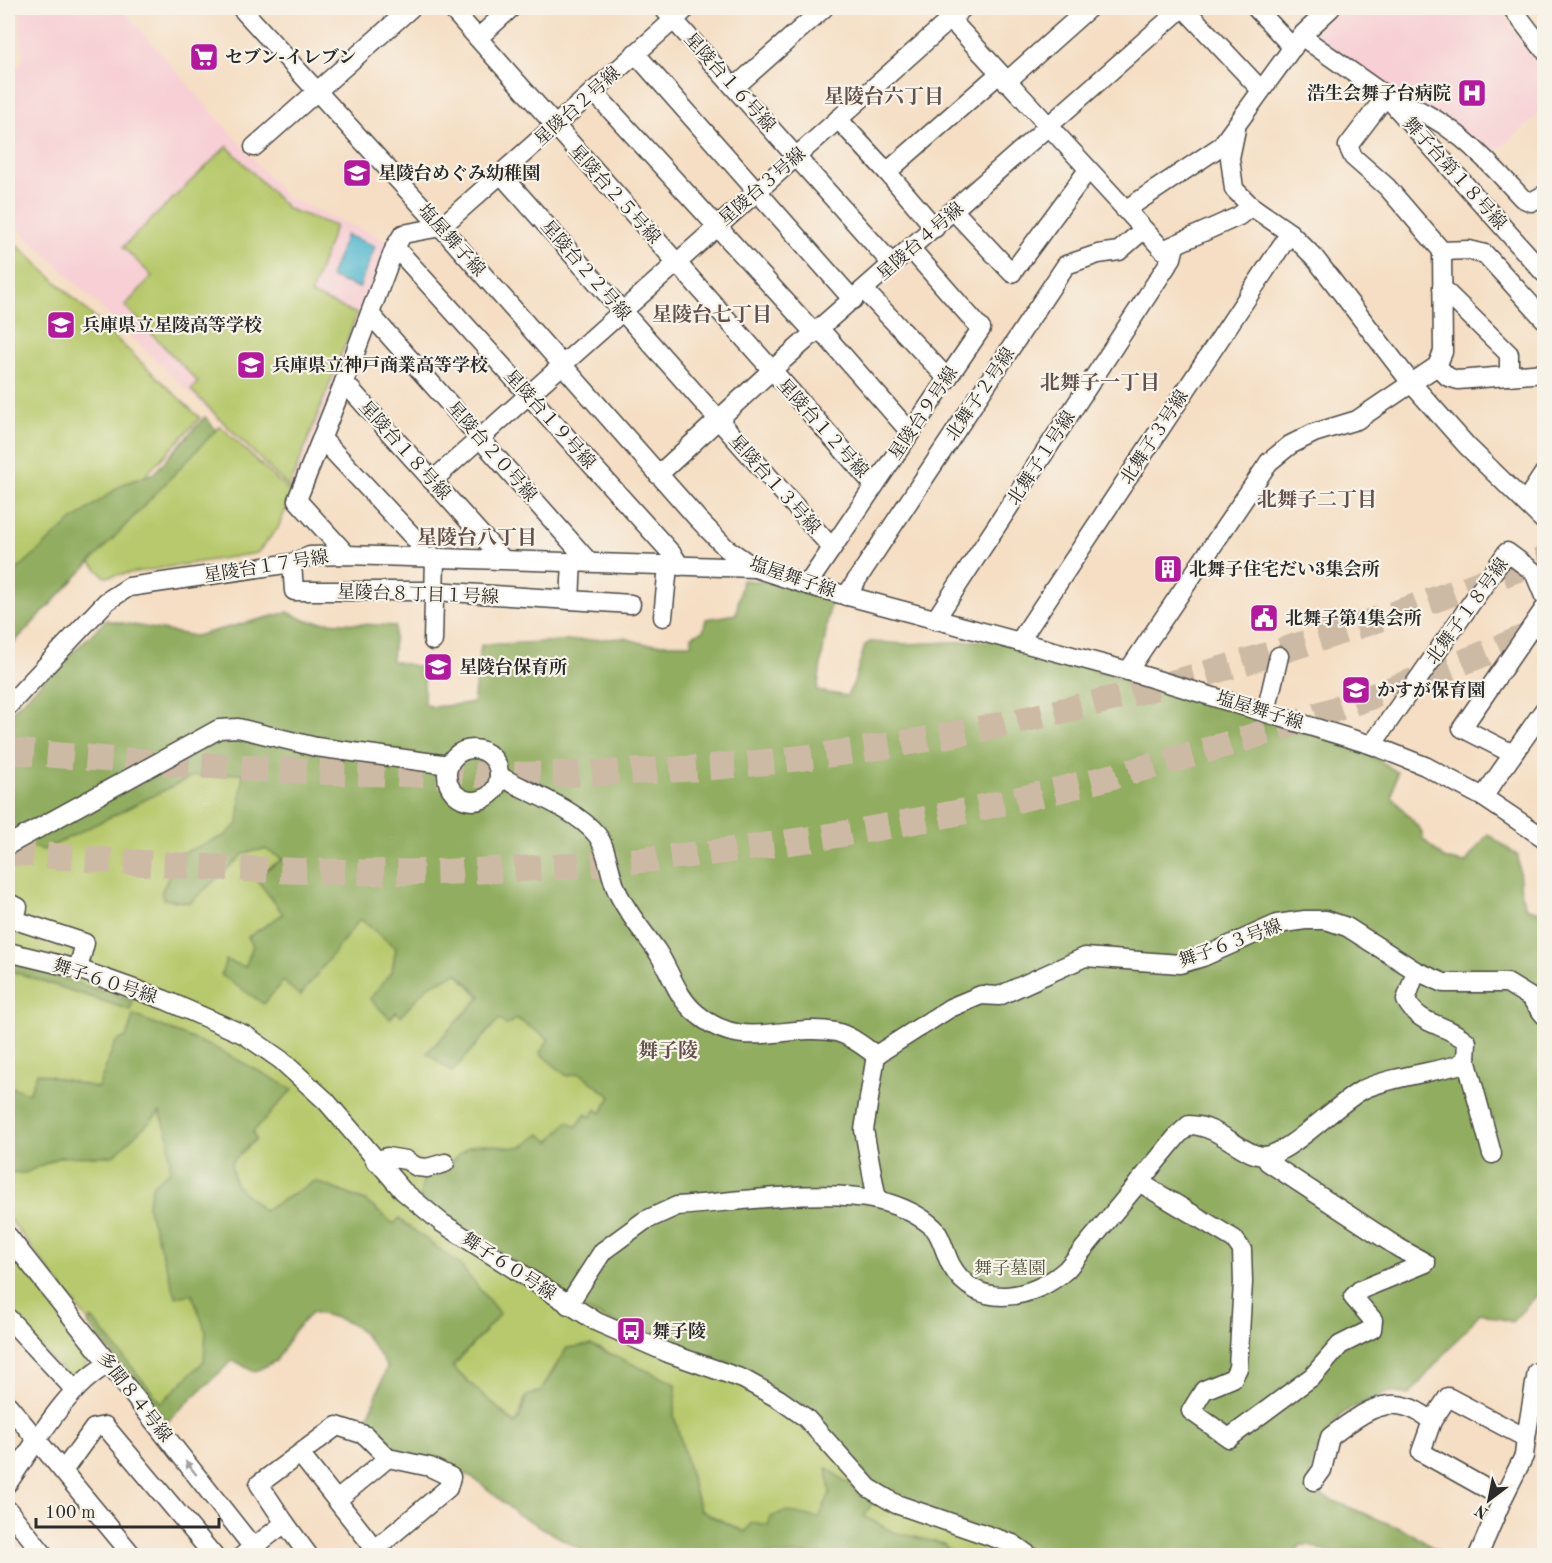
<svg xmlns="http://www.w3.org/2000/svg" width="1552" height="1563" font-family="'Old Standard TT','Noto Serif JP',serif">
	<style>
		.built { fill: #f7cfd4 }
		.green { fill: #b7c96c; stroke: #717a4c; stroke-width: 1.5 }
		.forest { fill: #91ad60; stroke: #5e6c46; stroke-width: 1.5 }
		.water { fill: #52b9d0; stroke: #3e727e; stroke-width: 1.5 }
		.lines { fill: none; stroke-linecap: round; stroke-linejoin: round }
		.highway-tunnel { stroke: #cdbaa5; stroke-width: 26; stroke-dasharray: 26 13; stroke-linecap: butt }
		.minor-casing { stroke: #494642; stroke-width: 21 }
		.minor { stroke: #fff; stroke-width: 18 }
		.oneway { fill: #a0a0a0 }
		.labels { text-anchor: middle; stroke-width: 4.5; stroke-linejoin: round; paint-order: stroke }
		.poi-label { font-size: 18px; font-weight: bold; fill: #2b2b2b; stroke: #f7f3e8; text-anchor: start }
		.street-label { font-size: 18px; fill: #2b2b2b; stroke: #f7f3e8 }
		.park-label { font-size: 18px; fill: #4e523b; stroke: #f7f3e8 }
		.neighbourhood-label { font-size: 20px; font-weight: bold; fill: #64504c; stroke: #f7f3e8 }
	</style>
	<rect width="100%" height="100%" fill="#f7f3e8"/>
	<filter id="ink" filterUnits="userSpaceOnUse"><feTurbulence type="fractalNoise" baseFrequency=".0167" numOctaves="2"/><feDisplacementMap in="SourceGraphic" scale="12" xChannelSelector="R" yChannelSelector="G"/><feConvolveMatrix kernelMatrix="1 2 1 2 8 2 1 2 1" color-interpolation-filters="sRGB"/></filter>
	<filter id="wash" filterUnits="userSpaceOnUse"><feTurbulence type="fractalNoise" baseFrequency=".008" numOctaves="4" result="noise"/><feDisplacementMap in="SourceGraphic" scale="24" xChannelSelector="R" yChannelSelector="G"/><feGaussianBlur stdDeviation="1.35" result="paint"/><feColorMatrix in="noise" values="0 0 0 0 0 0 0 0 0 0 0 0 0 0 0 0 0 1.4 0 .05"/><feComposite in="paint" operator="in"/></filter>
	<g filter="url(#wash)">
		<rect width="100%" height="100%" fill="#f5dec3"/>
		<!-- built -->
		<g class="built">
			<polygon points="19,8 121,8 287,198 390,242 292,491 8,218 8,80 23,60"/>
			<polygon points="1343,8 1498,8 1544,71 1544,110 1490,157 1469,138 1373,76 1313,34 1325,20"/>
		</g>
		<!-- green -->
		<g class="green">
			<polygon points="227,146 288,209 335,226 311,294 357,314 289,488 191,390 198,382 125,306 152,276 123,247"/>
			<polygon points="10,238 200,418 68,557 8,581"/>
			<polygon points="220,426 292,494 278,528 257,553 105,577 89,561"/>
			<path d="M298 658 265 849C304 866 320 909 337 945L360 918 396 948 457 973 506 1025 516 1017 549 1039 540 1053 567 1076 580 1073 611 1097 1151 1555 860 1556 768 1525 745 1532 700 1510 674 1416 676 1384 591 1345 567 1348 540 1392 526 1396 516 1424 452 1367 486 1330 399 1219 394 1224 365 1201 315 1181 264 1211 204 1361 157 1410 8 1217V766Z"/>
			<path d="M8 1246C28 1273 85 1336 86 1367L74 1383 8 1312Z"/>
		</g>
		<!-- forest -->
		<g class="forest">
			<polygon points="205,417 216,430 8,649 8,578 69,523 123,484 154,473"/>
			<path d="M742 580 774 582 831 598 817 691 847 696 854 682 865 645 870 642 908 644 996 640 1362 749 1397 772 1392 797 1421 830 1423 839 1445 859 1465 863 1488 834 1518 856 1521 894 1526 907 1544 914V1288L1512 1322 1480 1313 1409 1395 1389 1392 1346 1411 1339 1417 1317 1450 1311 1468 1310 1491 1411 1533 1445 1556 1333 1555 1310 1545H1301L1292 1556 1039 1555 1034 1551 901 1500 875 1484 753 1375 725 1362 721 1367 588 1311 420 1198C423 1172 426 1177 447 1165 455 1160 461 1151 469 1147 488 1138 507 1153 525 1145 530 1142 535 1137 540 1134L550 1142 568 1121 576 1127 586 1114 591 1117 596 1109 601 1113 611 1097 580 1073 567 1076 540 1053 549 1039 516 1018 507 1025 499 1019 452 1072 427 1053 481 996 457 973 428 986 401 1016 396 1012 390 1019 370 999 392 971 396 948 360 919 300 996 283 981 264 1004 221 975 226 960 245 967 253 946 248 937 283 914 255 877 283 859 265 849 245 853 190 903 164 899 161 893 180 854 224 836 238 824 243 773 193 776 44 850 8 840V715L106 620 195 636 288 612 307 621 395 626 392 661 424 668V704L433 707 473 703 481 645 625 638 645 644H692V636L703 631 706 619 736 614Z"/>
			<polygon points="14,962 133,1001 130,1010 11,971"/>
			<path d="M133 1015 215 1048 293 1089 253 1132 256 1139 231 1163 235 1184 264 1211 315 1181 365 1201 394 1224 399 1219 459 1264 500 1314 452 1367 515 1424 521 1416 526 1396 540 1392 567 1348 591 1345 676 1384 674 1416 700 1511 745 1532 752 1522 768 1525 771 1517 785 1511 819 1518 830 1493 827 1468 873 1502 864 1516 893 1532 944 1544 953 1555H585L582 1550 517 1514 479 1482 444 1462 391 1452 365 1426 387 1367C361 1328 360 1322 312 1312L295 1330 276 1361 254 1372 233 1360 167 1422 88 1324 92 1318 161 1403 204 1361 206 1332 192 1294 176 1297 147 1206 153 1184 170 1171 169 1137 160 1112 113 1156 60 1157 25 1173 8 1172V1086L29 1093 37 1073 98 1088 115 1043 127 1036Z"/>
		</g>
		<!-- water -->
		<polygon class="water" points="346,235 375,246 359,288 330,277"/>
	</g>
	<g filter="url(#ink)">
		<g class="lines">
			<!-- highway-tunnel -->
			<g class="highway-tunnel">
				<path d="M8 751C227 770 448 782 668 770 968 753 1265 666 1544 559"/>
				<path d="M8 852C162 866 317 876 472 871 842 858 1205 773 1544 629"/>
			</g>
			<!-- minor casing -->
			<g class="minor-casing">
				<g id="minor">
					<polyline points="241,8 441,227 697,518 726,548 755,568 807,585 1128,671 1372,745 1425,766 1483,797 1544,838"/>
					<polyline points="451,8 874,485"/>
					<polyline points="663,8 892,264"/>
					<polyline points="940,8 1163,250 1239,216 1251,206"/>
					<polyline points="1184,8 1261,90"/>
					<polyline points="1256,8 1293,48"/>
					<polyline points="1512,8 1544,50"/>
					<polyline points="1301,36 1386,96 1544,273"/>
					<polyline points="478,38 511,8"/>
					<polyline points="635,53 853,300"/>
					<polyline points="1006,82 1089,8"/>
					<polyline points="735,87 824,8"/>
					<polyline points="593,91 809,327 825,335 910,432"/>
					<polyline points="838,119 887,172"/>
					<polyline points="1236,129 1230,158 1234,189 1251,206 1290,233 1314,257 1412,384 1467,446 1544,521"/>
					<polyline points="254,147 411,8"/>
					<polyline points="501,174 832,548"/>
					<polyline points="1125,210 1221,146 1301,36 1331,8"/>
					<polyline points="954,211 1012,273 1088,170"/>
					<polyline points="935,228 887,172 999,74"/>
					<polyline points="395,247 673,555 680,566"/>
					<polyline points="1442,251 1469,250 1485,254 1544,319"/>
					<polyline points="1442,288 1509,354 1509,376"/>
					<polyline points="864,290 947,378"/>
					<polyline points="370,314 589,562"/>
					<polyline points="1437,366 1448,377 1458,380 1544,373"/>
					<polyline points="344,382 297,500 347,555"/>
					<polyline points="322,439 417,541 422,556"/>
					<polyline points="658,475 772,370 1182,8"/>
					<polyline points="432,481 963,8"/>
					<polyline points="1525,502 1544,473"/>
					<polyline points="502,558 344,382 395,247 403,234 441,227 687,8"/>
					<polyline points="292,563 294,591 435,591 570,600 572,562"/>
					<polyline points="807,585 981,329 911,249"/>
					<polyline points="846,596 1066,265 1098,254 1119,251 1143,230"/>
					<polyline points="570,600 631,604"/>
					<polyline points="663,617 668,566"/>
					<polyline points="935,620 1172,258 1175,246"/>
					<polyline points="433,641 435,557"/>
					<polyline points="1019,642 1290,233"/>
					<path d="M1128 671 1269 462 1290 445 1314 433 1357 420 1437 366 1443 352 1442 251 1387 187 1353 157 1348 146 1386 96C1448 118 1479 151 1522 198L1531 202 1544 195"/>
					<polyline points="8,706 107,601 129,587 292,563 310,556 347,555 755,568"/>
					<polyline points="1266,712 1279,656"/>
					<polyline points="1372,745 1507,552 1534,572 1544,596"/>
					<circle cx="473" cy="775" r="26"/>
					<polyline points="1513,754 1462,728 1544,609"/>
					<path d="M499 776C528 792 576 809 597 835 608 849 609 874 617 891 627 913 643 931 657 951 671 972 676 996 696 1013 743 1054 785 1022 836 1032 850 1035 864 1047 876 1055"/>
					<polyline points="1483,797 1544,710"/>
					<polyline points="8,845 219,729 238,728 316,747 449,765"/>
					<polyline points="8,903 18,907 15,920 85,943 78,969"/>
					<polyline points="8,952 78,969 165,1000 245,1035 281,1060 326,1101 403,1191 442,1223 597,1322 668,1353 743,1379 779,1399 806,1418 869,1488 896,1504 1013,1544 1030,1556"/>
					<polyline points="876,1055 950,1008 981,995 999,996 1085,957 1180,964 1203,957 1277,924 1305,920 1326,920 1347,927 1416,971 1444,983 1507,983 1530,997 1544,1015"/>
					<polyline points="876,1055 864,1130 877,1200"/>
					<polyline points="1466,1059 1492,1154"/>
					<polyline points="375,1161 387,1157 406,1160 417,1167 427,1168 445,1163"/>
					<polyline points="1139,1182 1234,1239 1242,1250 1243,1282 1238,1368 1233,1378 1204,1390 1191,1411 1229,1438 1313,1376 1340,1345 1372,1329 1373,1320 1353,1297 1360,1290 1426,1263 1399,1248 1268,1162 1265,1156"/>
					<polyline points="8,1236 259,1555"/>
					<path d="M568 1305 603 1251 644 1221 677 1206C735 1202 822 1188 877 1200 897 1205 919 1214 934 1228 942 1237 945 1254 951 1265 977 1312 1034 1299 1067 1269L1178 1135 1189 1125C1220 1125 1242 1156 1265 1156 1290 1154 1338 1102 1364 1089 1391 1077 1429 1073 1458 1065L1466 1059 1467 1042C1445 1022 1420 1027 1406 1000L1416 971"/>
					<polyline points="8,1318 75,1390"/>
					<polyline points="8,1405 133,1556"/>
					<polyline points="300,1454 375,1549"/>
					<polyline points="63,1471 94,1428 105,1426 214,1556"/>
					<path d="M1314 1481 1322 1470 1330 1437C1352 1421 1379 1397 1407 1407 1416 1409 1425 1416 1432 1421"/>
					<path d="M8 1483C34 1446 67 1386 107 1365"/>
					<polyline points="1503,1498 1524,1456 1526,1438"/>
					<polyline points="337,1500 388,1458"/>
					<polyline points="8,1510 45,1556"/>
					<polyline points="285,1523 309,1556"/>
					<polyline points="242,1556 285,1523 259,1484 337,1426 365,1435 388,1458 430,1467 451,1477 448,1488 367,1556"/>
					<polyline points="1478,1556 1503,1498 1421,1452 1432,1421 1448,1397 1526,1438 1537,1372 1544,1370"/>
				</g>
			</g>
			<!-- minor -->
			<use href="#minor" class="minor"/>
		</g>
		<!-- one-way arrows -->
		<defs><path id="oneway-solid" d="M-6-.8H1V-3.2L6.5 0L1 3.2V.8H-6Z" transform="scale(1.5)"/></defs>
		<use class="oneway" href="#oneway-solid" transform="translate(191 1468) rotate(-128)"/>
	</g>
	<!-- icons -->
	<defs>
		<g id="supermarket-square" transform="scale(1.5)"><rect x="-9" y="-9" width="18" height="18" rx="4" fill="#b5179e" stroke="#f7f3e8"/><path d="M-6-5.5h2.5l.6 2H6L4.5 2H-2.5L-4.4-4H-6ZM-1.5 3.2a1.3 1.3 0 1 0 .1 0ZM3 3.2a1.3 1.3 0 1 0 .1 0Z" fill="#fff"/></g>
		<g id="hospital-square" transform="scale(1.5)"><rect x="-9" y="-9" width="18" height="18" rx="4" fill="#b5179e" stroke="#f7f3e8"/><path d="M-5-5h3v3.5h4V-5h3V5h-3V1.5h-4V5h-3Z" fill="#fff"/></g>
		<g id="school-square" transform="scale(1.5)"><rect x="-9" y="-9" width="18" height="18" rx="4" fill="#b5179e" stroke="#f7f3e8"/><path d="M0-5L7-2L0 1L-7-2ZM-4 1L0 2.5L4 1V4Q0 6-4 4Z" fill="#fff"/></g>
		<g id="building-square" transform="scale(1.5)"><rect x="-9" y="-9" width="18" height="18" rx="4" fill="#b5179e" stroke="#f7f3e8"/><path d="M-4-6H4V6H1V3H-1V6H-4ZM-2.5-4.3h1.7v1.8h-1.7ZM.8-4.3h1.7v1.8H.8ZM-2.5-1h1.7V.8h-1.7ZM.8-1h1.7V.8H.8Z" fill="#fff"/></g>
		<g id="civic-square" transform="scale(1.5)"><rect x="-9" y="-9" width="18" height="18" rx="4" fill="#b5179e" stroke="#f7f3e8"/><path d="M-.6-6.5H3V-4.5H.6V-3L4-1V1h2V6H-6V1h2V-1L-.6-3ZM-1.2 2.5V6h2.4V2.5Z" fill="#fff"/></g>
		<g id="bus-square" transform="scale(1.5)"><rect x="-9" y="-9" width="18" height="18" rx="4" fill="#b5179e" stroke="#f7f3e8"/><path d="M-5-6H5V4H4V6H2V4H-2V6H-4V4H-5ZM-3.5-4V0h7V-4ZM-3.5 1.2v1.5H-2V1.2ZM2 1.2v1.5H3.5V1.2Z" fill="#fff"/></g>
	</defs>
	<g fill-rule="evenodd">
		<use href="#supermarket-square" x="204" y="57"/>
		<use href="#hospital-square" x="1472" y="93"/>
		<use href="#school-square" x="357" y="173"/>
		<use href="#school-square" x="61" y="325"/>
		<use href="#school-square" x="251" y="365"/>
		<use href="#building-square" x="1168" y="569"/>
		<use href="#civic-square" x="1264" y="618"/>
		<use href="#school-square" x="438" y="667"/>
		<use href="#school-square" x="1356" y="690"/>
		<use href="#bus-square" x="631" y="1331"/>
	</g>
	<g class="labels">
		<!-- poi labels -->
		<g class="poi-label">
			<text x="225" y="63">セブン-イレブン</text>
			<text x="1451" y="99" text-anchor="end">浩生会舞子台病院</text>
			<text x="378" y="179">星陵台めぐみ幼稚園</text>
			<text x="82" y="331">兵庫県立星陵高等学校</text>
			<text x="272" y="371">兵庫県立神戸商業高等学校</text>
			<text x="1189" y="575">北舞子住宅だい3集会所</text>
			<text x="1285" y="624">北舞子第4集会所</text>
			<text x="459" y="673">星陵台保育所</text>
			<text x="1377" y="696">かすが保育園</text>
			<text x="652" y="1337">舞子陵</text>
		</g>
		<!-- street labels -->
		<g class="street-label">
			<text transform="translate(730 82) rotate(48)" y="6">星陵台１６号線</text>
			<text transform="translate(577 106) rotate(-42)" y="6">星陵台２号線</text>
			<text transform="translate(1455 173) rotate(48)" y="6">舞子台第１８号線</text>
			<text transform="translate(762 186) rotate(-41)" y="6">星陵台３号線</text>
			<text transform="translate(615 194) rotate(48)" y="6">星陵台２５号線</text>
			<text transform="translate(452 240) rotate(48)" y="6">塩屋舞子線</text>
			<text transform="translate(920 241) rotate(-41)" y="6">星陵台４号線</text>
			<text transform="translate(586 270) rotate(49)" y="6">星陵台２２号線</text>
			<text transform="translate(980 394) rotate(-56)" y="6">北舞子２号線</text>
			<text transform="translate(923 413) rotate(-56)" y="6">星陵台９号線</text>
			<text transform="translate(550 419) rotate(48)" y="6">星陵台１９号線</text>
			<text transform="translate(823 428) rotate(48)" y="6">星陵台１２号線</text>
			<text transform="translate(1154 437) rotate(-57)" y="6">北舞子３号線</text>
			<text transform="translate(405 450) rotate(48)" y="6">星陵台１８号線</text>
			<text transform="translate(492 451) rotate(49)" y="6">星陵台２０号線</text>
			<text transform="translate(1041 458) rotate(-57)" y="6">北舞子１号線</text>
			<text transform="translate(775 484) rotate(48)" y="6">星陵台１３号線</text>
			<text transform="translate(266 566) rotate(-9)" y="6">星陵台１７号線</text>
			<text transform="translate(793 577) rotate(19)" y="6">塩屋舞子線</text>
			<text transform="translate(418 594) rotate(2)" y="6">星陵台８丁目１号線</text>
			<text transform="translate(1467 611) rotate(-54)" y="6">北舞子１８号線</text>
			<text transform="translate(1260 710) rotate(17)" y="6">塩屋舞子線</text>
			<text transform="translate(1230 943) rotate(-20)" y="6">舞子６３号線</text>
			<text transform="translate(105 981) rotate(18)" y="6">舞子６０号線</text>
			<text transform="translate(509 1266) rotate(33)" y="6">舞子６０号線</text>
			<text transform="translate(135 1397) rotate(52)" y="6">多聞８４号線</text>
		</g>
		<!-- park labels -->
		<g class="park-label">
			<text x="1010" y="1274">舞子墓園</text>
		</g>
		<!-- neighbourhood labels -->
		<g class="neighbourhood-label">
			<text x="884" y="103">星陵台六丁目</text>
			<text x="712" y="321">星陵台七丁目</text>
			<text x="1100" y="389">北舞子一丁目</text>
			<text x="1317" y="506">北舞子二丁目</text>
			<text x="477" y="544">星陵台八丁目</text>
			<text x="668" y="1057">舞子陵</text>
		</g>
	</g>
	<!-- margin -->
	<rect width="1552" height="1563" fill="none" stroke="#f7f3e8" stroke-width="30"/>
	<!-- north arrow -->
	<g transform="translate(1489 1500) rotate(212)" stroke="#f7f3e8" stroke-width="4.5" paint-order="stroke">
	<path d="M0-4.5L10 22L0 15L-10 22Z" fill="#2b2b2b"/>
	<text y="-9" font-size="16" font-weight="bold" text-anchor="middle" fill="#2b2b2b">N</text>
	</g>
	<!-- scale -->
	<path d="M36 1518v9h183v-9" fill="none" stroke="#2b2b2b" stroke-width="3"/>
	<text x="45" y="1518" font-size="18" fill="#2b2b2b" stroke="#f7f3e8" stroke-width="4.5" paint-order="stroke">100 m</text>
</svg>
